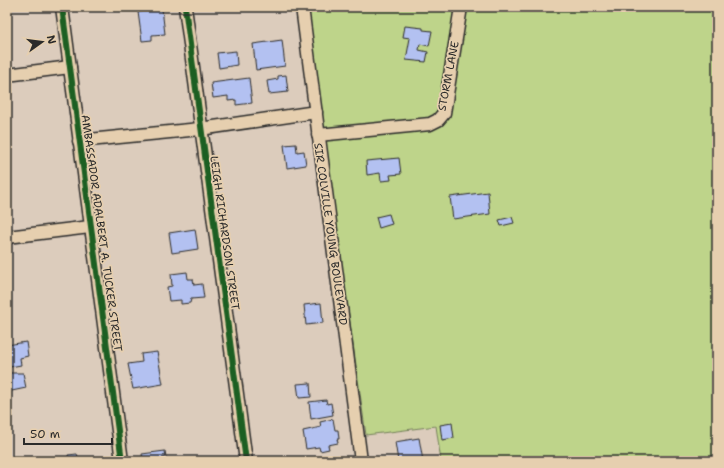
<svg xmlns="http://www.w3.org/2000/svg" width="724" height="468" font-family="'Shantell Sans',sans-serif">
	<style>
		.green { fill: #bed48a; stroke: #74805a }
		.building { fill: #b3c1f1; stroke: #2b2b2b }
		.lines { fill: none; stroke-linecap: round; stroke-linejoin: round }
		.minor-casing { stroke: #2b2b2b; stroke-width: 15 }
		.minor { stroke: #e6cfaf; stroke-width: 12 }
		.cycleway-casing { stroke: #e6cfaf; stroke-width: 8 }
		.cycleway { stroke: #1b5e20; stroke-width: 6 }
		.labels { text-anchor: middle; stroke-width: 3.5; stroke-linejoin: round; paint-order: stroke }
		.street-label { font-size: 11px; fill: #2b2b2b; stroke: #e6cfaf }
	</style>
	<rect width="100%" height="100%" fill="#dcccbc"/>
	<filter id="ink" filterUnits="userSpaceOnUse"><feTurbulence type="fractalNoise" baseFrequency=".025" numOctaves="2"/><feDisplacementMap in="SourceGraphic" scale="8" xChannelSelector="R" yChannelSelector="G"/><feConvolveMatrix kernelMatrix="1 2 1 2 8 2 1 2 1" color-interpolation-filters="sRGB"/></filter>
	<g filter="url(#ink)">
		<!-- green -->
		<polygon class="green" points="305,7 717,7 717,461 441,461 436,426 366,435"/>
		<!-- building -->
		<g class="building">
			<polygon points="147,7 155,7 155,10 162,9 165,34 152,35 152,40 142,41 138,12 148,11"/>
			<polygon points="405,26 423,28 423,30 432,31 429,46 420,44 419,50 428,52 426,62 406,60 410,38 403,37"/>
			<polygon points="282,40 285,66 256,70 253,44"/>
			<polygon points="236,51 237,65 219,68 217,53"/>
			<polygon points="286,75 288,92 269,94 267,81 278,79 278,76"/>
			<polygon points="249,78 252,103 236,105 236,100 228,101 228,96 213,98 211,83"/>
			<polygon points="296,144 297,152 304,151 306,165 287,168 284,145"/>
			<polygon points="399,158 401,174 390,175 391,180 381,181 380,173 367,175 366,161"/>
			<polygon points="488,192 490,214 453,219 450,197"/>
			<polygon points="389,214 392,224 379,228 376,217"/>
			<polygon points="512,217 514,223 501,226 499,220"/>
			<polygon points="195,229 198,249 172,253 169,233"/>
			<polygon points="187,272 188,279 193,279 194,285 202,284 204,298 191,299 190,303 181,304 181,300 169,301 167,287 172,286 171,274"/>
			<polygon points="321,303 323,323 306,325 304,305"/>
			<polygon points="26,342 28,356 20,358 21,365 10,367 7,356 7,345"/>
			<polygon points="157,352 163,384 133,389 128,364 142,362 141,354"/>
			<polygon points="7,373 23,373 26,388 7,392"/>
			<polygon points="310,383 311,397 299,398 297,384"/>
			<polygon points="326,400 327,404 331,403 333,415 311,419 309,402"/>
			<polygon points="333,419 335,430 338,430 339,439 337,439 338,443 328,445 329,449 320,451 319,447 306,449 303,431 321,427 320,422"/>
			<polygon points="452,423 454,438 442,440 440,425"/>
			<polygon points="419,438 423,461 398,461 395,442"/>
			<polygon points="165,451 166,457 162,458 162,460 166,461 143,461 142,454"/>
			<polygon points="77,454 79,459 86,461 69,461 68,455"/>
		</g>
		<g class="lines">
			<!-- minor casing -->
			<g class="minor-casing">
				<g id="minor">
					<polyline points="62,7 122,461"/>
					<polyline points="185,7 246,461"/>
					<polyline points="302,7 361,461"/>
					<polyline points="7,75 70,67"/>
					<polyline points="318,135 430,124 438,120 444,113 461,7"/>
					<polyline points="79,141 200,129 316,112"/>
					<polyline points="7,237 90,227"/>
				</g>
			</g>
			<!-- minor -->
			<use href="#minor" class="minor"/>
			<!-- cycleway casing -->
			<g class="cycleway-casing">
				<g id="cycleway">
					<polyline points="62,7 122,461"/>
					<polyline points="185,7 246,461"/>
				</g>
			</g>
			<!-- cycleway -->
			<use href="#cycleway" class="cycleway"/>
		</g>
	</g>
	<g class="labels">
		<!-- street labels -->
		<g class="street-label">
			<text transform="translate(448 76) rotate(-79)" y="4">STORM LANE</text>
			<text transform="translate(102 233) rotate(82)" y="4">AMBASSADOR ADALBERT A. TUCKER STREET</text>
			<text transform="translate(225 233) rotate(82)" y="4">LEIGH RICHARDSON STREET</text>
			<text transform="translate(331 234) rotate(82)" y="4">SIR COLVILLE YOUNG BOULEVARD</text>
		</g>
	</g>
	<!-- margin -->
	<rect width="724" height="468" fill="none" stroke="#e6cfaf" stroke-width="24"/>
	<rect x="12" y="12" width="700" height="444" fill="none" stroke="#2b2b2b" stroke-width="1.5" filter="url(#ink)"/>
	<!-- north arrow -->
	<g transform="translate(42 42) rotate(76)" stroke="#e6cfaf" stroke-width="3" paint-order="stroke">
	<path d="M0-3L7 15L0 10L-7 15Z" fill="#2b2b2b"/>
	<text y="-6" font-size="11" font-weight="bold" text-anchor="middle" fill="#2b2b2b">N</text>
	</g>
	<!-- scale -->
	<path d="M24 438v6h88v-6" fill="none" stroke="#2b2b2b" stroke-width="2"/>
	<text x="30" y="438" font-size="12" fill="#2b2b2b" stroke="#e6cfaf" stroke-width="3" paint-order="stroke">50 m</text>
</svg>
